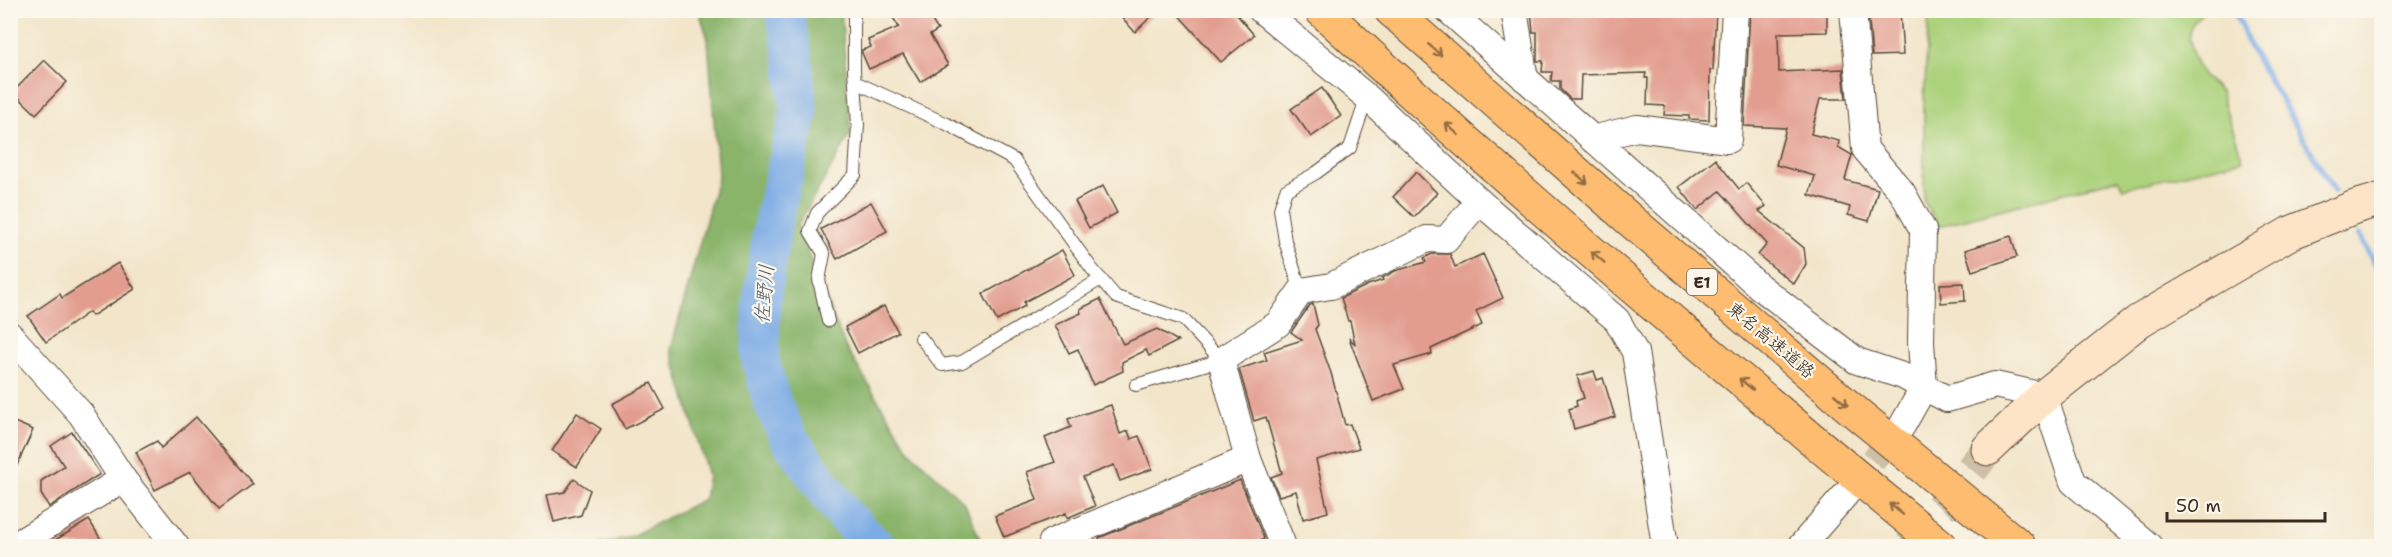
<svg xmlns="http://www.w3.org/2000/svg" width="2392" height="557" font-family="'Shantell Sans','Klee One',sans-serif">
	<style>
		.green { fill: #acd27b; stroke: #747e4c; stroke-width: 1.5 }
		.forest { fill: #89b46b; stroke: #626f44; stroke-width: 1.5 }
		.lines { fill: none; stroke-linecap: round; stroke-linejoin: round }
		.stream { stroke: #7babe5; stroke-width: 6 }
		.river { stroke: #7babe5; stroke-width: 38 }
		.building { fill: #e29d8f }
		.street-tunnel { stroke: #cdc0a7; stroke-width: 26; stroke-dasharray: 26 13; stroke-linecap: butt }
		.secondary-tunnel { stroke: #cdc0a7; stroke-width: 33; stroke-dasharray: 33 16; stroke-linecap: butt }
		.lane-casing { stroke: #564638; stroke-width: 14 }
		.street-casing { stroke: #564638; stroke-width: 28 }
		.secondary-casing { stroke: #564638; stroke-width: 35 }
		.highway-casing { stroke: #564638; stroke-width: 35 }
		.lane { stroke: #fff; stroke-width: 12 }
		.street { stroke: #fff; stroke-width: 26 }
		.secondary { stroke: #fee4c6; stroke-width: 33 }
		.highway { stroke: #fdbc70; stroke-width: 33 }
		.oneway { stroke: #926c43 }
		.labels { text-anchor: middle; stroke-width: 4.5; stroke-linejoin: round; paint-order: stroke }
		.shield { fill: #fbf7ec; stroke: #75685c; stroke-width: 1.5 }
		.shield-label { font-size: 16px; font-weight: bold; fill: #3b2a1e }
		.street-label { font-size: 18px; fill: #3b2a1e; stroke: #fbf7ec }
		.water-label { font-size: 20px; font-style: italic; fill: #515764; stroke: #fbf7ec }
	</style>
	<rect width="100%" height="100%" fill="#fbf7ec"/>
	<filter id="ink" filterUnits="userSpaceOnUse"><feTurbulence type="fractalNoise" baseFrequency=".0167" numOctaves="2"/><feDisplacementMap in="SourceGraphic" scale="12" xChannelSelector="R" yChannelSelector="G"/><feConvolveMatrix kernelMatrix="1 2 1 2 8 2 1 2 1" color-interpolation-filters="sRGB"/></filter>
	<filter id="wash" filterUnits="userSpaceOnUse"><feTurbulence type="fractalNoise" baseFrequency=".008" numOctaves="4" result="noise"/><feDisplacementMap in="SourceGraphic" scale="24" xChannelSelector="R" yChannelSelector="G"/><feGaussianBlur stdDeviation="1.35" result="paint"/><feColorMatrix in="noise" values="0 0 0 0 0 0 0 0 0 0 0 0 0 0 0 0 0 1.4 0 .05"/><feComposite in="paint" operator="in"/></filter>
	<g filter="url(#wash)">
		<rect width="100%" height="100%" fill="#f2e5c9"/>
		<!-- green -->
		<polygon class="green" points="1929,11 2205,11 2194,21 2189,33 2193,56 2204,76 2220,92 2243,160 2123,189 2118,179 1939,226 1924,202 1924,100"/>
		<!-- forest -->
		<polygon class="forest" points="699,11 841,11 851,133 797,227 846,348 909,450 965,504 983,546 594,546 632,536 704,499 708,475 671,349 718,176 708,39"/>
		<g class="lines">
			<!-- stream -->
			<g class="stream">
				<polyline points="2235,10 2250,47 2334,191"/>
				<polyline points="2359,235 2382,276"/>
			</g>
			<!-- river -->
			<polyline class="river" points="784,10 793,55 799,112 773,222 762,298 760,359 772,402 788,437 843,514 875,546"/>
		</g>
		<g id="blocks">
			<!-- building -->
			<g class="building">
				<polygon points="888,10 925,10 938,30 930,35 948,65 920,82 903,54 869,69 862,53 862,50 871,47 868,40 899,27"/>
				<polygon points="1115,10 1158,10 1135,32"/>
				<polygon points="1174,10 1233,10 1254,35 1221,62"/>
				<polygon points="1531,10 1716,10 1713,70 1710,70 1709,120 1689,119 1689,116 1664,115 1665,106 1647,105 1648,78 1645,78 1646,73 1581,75 1580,99 1570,99 1560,89 1560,81 1551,81 1552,72 1542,72 1543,61 1537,61 1537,32 1533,32"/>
				<polygon points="1750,10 1827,10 1827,32 1778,33 1779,72 1843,69 1846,99 1820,99 1811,134 1839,141 1838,147 1852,155 1845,180 1878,189 1869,221 1848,215 1850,207 1809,195 1815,176 1776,165 1786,128 1744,126"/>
				<polygon points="1868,10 1900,10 1903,55 1872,56"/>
				<polygon points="44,60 67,82 36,114 13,92"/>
				<polygon points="1322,88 1341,116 1311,137 1291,109"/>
				<polygon points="1715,159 1739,189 1746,183 1766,206 1759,211 1804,248 1806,264 1794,284 1758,255 1767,244 1720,191 1697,210 1679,187"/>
				<polygon points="1416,172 1437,193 1414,217 1393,197"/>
				<polygon points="1103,186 1117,213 1089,228 1075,201"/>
				<polygon points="871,202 887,231 837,259 821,229"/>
				<polygon points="2011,236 2017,257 1972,271 1965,250"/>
				<polygon points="1062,250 1075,275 1024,302 1025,306 997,321 983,294"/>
				<polygon points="1432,254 1450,254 1455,267 1483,254 1503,298 1476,311 1482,325 1431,349 1432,354 1394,365 1404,389 1373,401 1349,338 1355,344 1350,321 1348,321 1341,298 1368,285 1383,280 1382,278 1395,271 1426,262 1424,258"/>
				<polygon points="118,263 135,289 92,316 89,312 46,342 28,316 60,294 62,298"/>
				<polygon points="1964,283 1965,301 1941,303 1940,284"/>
				<polygon points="1100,299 1123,344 1157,329 1178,341 1149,356 1146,350 1122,362 1123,371 1093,385 1078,349 1069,353 1055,325 1081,313 1080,309"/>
				<polygon points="1313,304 1318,325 1315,329 1331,373 1345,425 1350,424 1359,448 1316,460 1328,512 1303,519 1296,491 1279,496 1271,477 1282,473 1266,417 1254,421 1239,369 1267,360 1264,352 1302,340 1291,332 1310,305"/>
				<polygon points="884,306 898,332 858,353 845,327"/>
				<polygon points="1594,371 1597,380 1603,378 1615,417 1574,429 1569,409 1577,406 1576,401 1584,398 1577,376"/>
				<polygon points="651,383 665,409 625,429 612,404"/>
				<polygon points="1111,405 1120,434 1128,431 1131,439 1139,436 1152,469 1120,481 1114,465 1083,477 1095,506 1067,518 1066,513 1004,537 995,516 1037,500 1027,472 1055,462 1045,438 1071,427 1068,419"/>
				<polygon points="577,413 601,429 577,467 552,451"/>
				<polygon points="196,417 253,484 219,509 190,472 155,490 136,452 157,441 161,448"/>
				<polygon points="10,420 33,430 10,481"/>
				<polygon points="72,432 100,474 49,507 41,494 41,481 64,466 51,446"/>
				<polygon points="574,479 590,490 581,515 554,522 547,495 565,492"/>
				<polygon points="1240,480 1264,539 1247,546 1102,546 1099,538"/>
				<polygon points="89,520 105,546 45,546"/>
			</g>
		</g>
	</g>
	<g filter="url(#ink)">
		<use href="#blocks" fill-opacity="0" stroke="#564638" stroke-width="1.5"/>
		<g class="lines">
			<!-- street-tunnel -->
			<polyline class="street-tunnel" points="1848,491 1901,427"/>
			<!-- secondary-tunnel -->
			<polyline class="secondary-tunnel" points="1910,546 1988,449"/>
			<!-- lane casing -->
			<g class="lane-casing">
				<g id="lane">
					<polyline points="855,82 947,124 1014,160 1092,269 1116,297 1183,319 1221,360 1136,385"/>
					<polyline points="1301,291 1285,241 1280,209 1286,190 1316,173 1350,148 1367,97"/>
					<polyline points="828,321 819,280 824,254 810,231 817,213 855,175 858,124 854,70 854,10"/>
					<polyline points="921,338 942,365 962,362 1101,279"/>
				</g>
			</g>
			<!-- street casing -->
			<g class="street-casing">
				<g id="street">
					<polyline points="1261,10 1367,97 1479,201 1617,320 1635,352 1665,546"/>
					<polyline points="1448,10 1760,287 1857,361 1903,376 1947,399 1995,385 2044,396 2073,482 2149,546"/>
					<polyline points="1514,10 1525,79"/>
					<polyline points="1853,10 1865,149 1902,192 1923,230 1921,342 1924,387 1902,426"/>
					<polyline points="1592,139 1637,128 1728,140 1735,10"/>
					<polyline points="10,335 81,414 123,479 176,546"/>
					<polyline points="1052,542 1248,459"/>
					<polyline points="14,546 123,479"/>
					<polyline points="1283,546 1248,459 1221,360 1278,324 1301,291 1331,286 1427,239 1446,240 1479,201"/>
					<polyline points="1801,546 1846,494"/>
				</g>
			</g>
			<!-- secondary casing -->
			<g class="secondary-casing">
				<polyline id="secondary" points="1988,449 2044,396 2139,321 2290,233 2355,207 2382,199"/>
			</g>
			<!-- highway casing -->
			<g class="highway-casing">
				<g id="highway">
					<path d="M1321 10C1522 196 1730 373 1941 546"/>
					<polyline points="1391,10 1629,219 1849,407 2019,546"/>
				</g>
			</g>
			<!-- lane -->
			<use href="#lane" class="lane"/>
			<!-- street -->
			<use href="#street" class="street"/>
			<!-- secondary -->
			<use href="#secondary" class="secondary"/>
			<!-- highway -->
			<use href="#highway" class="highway"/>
		</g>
		<!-- one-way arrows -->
		<defs><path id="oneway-shaft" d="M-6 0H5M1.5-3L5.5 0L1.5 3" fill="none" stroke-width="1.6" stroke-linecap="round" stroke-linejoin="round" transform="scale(1.5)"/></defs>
		<g class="oneway">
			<use href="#oneway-shaft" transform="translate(1435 50) rotate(41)"/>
			<use href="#oneway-shaft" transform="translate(1452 129) rotate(-138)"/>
			<use href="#oneway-shaft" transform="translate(1581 178) rotate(41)"/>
			<use href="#oneway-shaft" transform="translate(1598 257) rotate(-139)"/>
			<use href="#oneway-shaft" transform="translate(1746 384) rotate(-140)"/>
			<use href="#oneway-shaft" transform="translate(1841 400) rotate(40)"/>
			<use href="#oneway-shaft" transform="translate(1896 509) rotate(-141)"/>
		</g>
	</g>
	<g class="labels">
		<!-- shield labels -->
		<rect class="shield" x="1687" y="269" width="30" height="26" rx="4.5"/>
		<g class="shield-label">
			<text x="1702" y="288">E1</text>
		</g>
		<!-- street labels -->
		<g class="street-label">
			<text transform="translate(1771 340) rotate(40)" y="6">東名高速道路</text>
		</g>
		<!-- water labels -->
		<g class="water-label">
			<text transform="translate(764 294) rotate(-85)" y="7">佐野川</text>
		</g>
	</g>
	<!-- margin -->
	<rect width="2392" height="557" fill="none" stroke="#fbf7ec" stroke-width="36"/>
	<!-- scale -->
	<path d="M2167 512v9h158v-9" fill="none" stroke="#3b2a1e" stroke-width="3"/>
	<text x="2176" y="512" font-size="18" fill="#3b2a1e" stroke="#fbf7ec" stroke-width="4.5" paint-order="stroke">50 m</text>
</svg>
